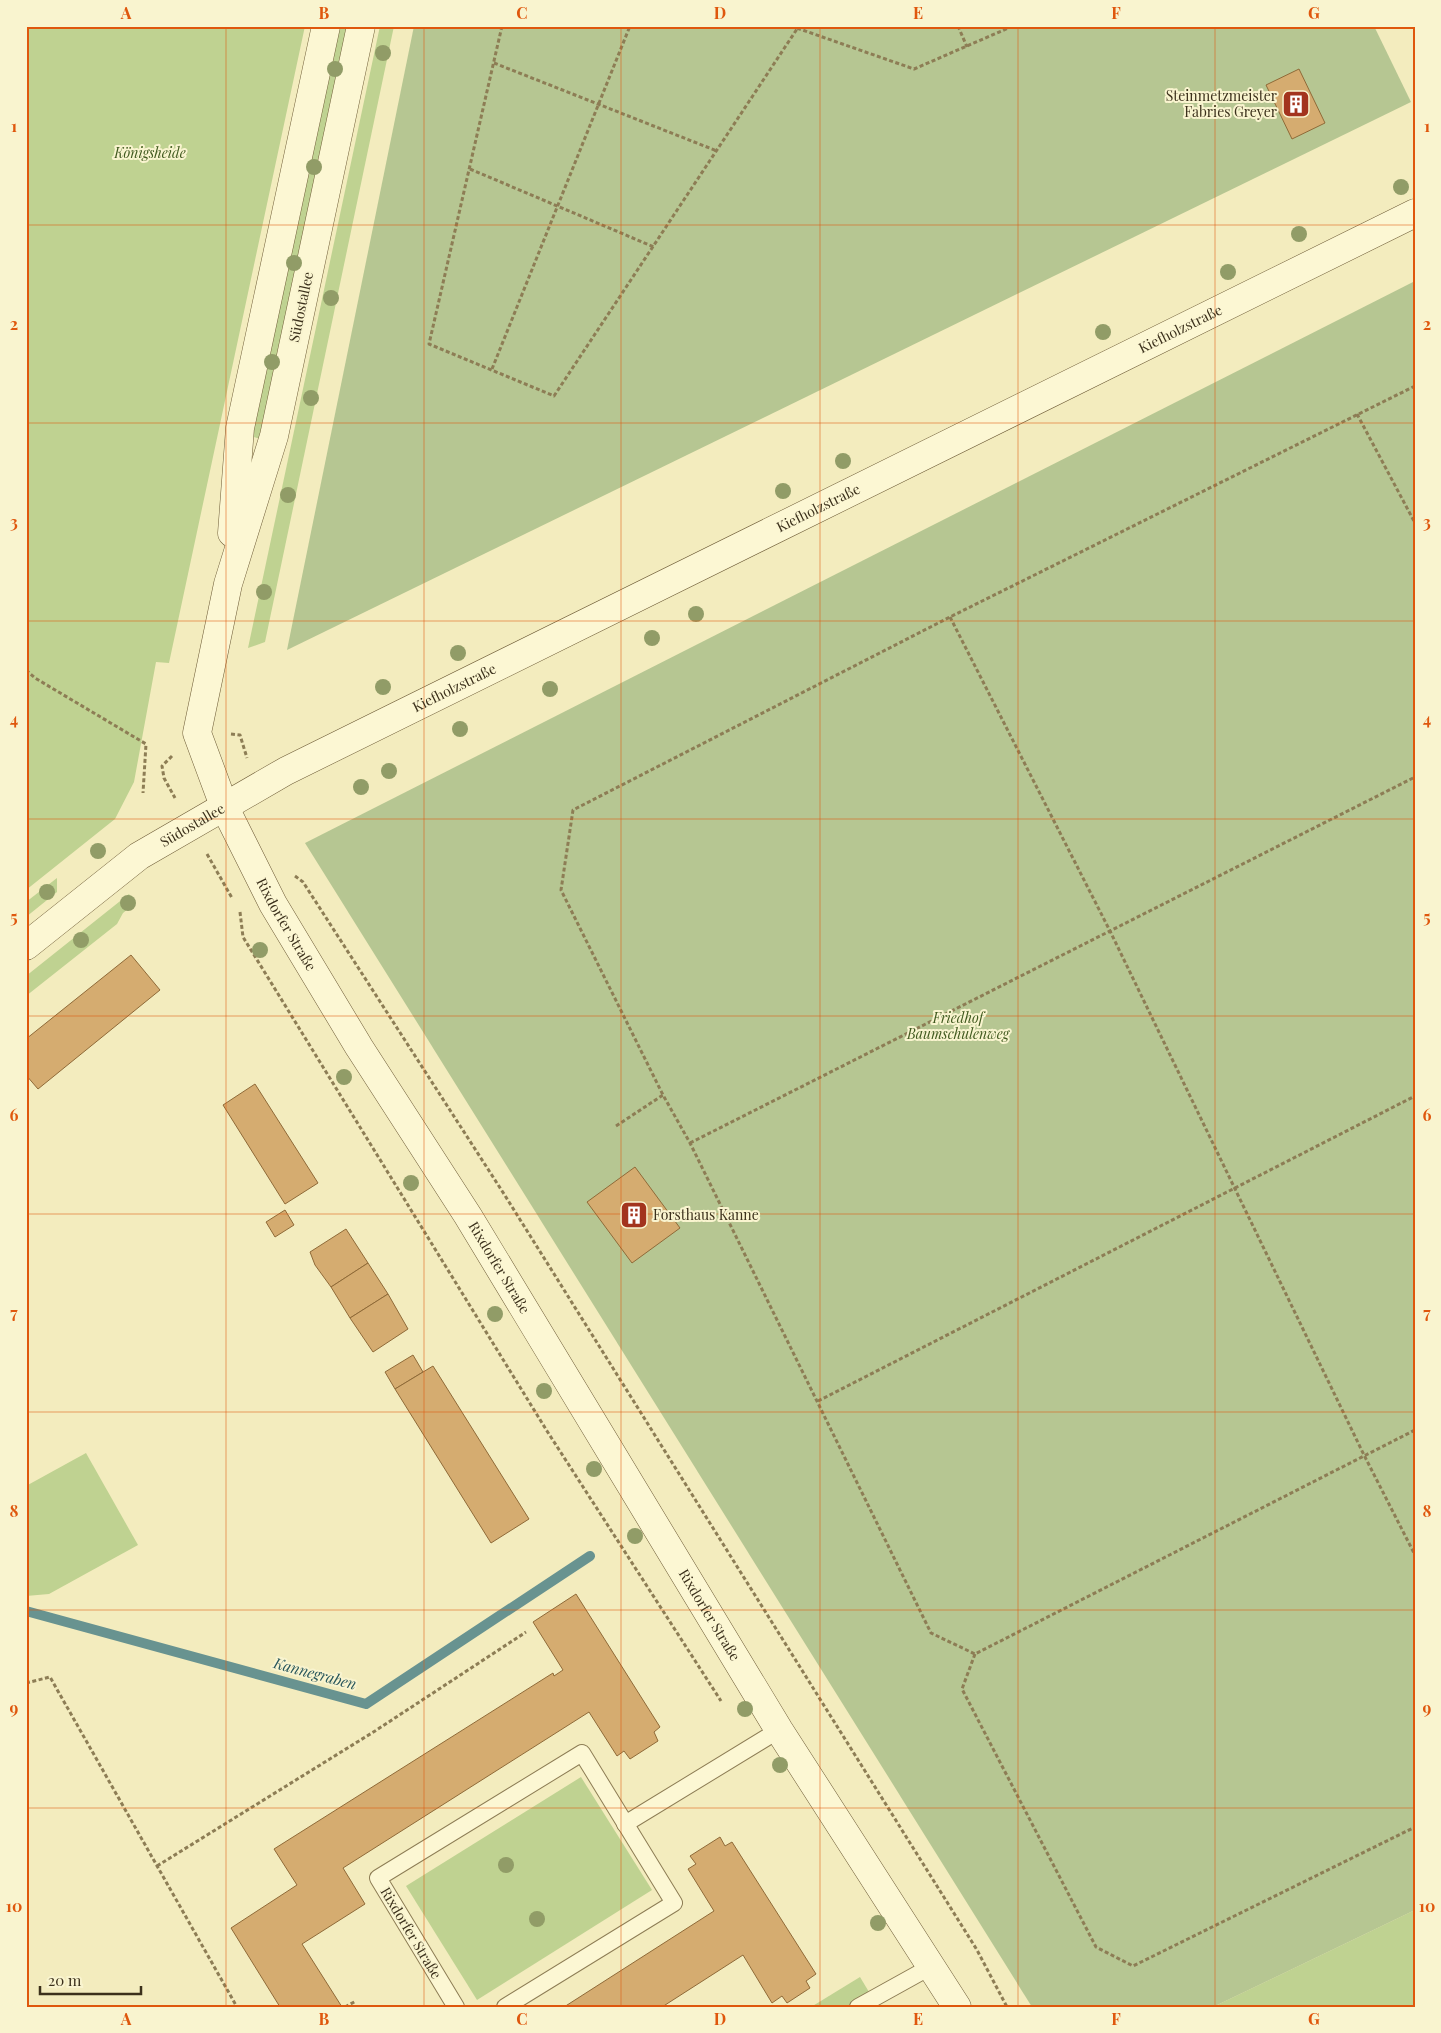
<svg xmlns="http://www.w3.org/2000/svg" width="1441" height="2033" font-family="'Playfair Display',serif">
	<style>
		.green { fill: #bfd291 }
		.cemetery { fill: #b6c692 }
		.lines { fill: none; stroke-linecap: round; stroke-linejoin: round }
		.stream { stroke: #689390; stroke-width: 10 }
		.building { fill: #d5ac70; stroke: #8f6a38 }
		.lane-casing { stroke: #8d7d55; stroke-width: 18 }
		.secondary-casing { stroke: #6f5d38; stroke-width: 29 }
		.path { stroke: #8d7d55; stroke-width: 3; stroke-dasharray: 4 2.5; stroke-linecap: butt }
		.lane { stroke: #fcf7d3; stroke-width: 16 }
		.secondary { stroke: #fcf7d3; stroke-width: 28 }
		.tree { fill: #919c67 }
		.grid { fill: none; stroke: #df570d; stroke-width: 1; stroke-opacity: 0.55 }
		.labels { text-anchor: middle; stroke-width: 4; stroke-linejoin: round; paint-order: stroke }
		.poi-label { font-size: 14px; fill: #3b301b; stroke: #f9f4cf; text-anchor: end }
		.park-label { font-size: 14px; font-style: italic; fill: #415a1f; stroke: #f9f4cf }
		.street-label { font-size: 14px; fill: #3b301b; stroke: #f9f4cf }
		.water-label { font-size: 15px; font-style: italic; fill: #29575c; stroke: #f9f4cf }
		.neatline { fill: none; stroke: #df570d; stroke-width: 2 }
		.grid-label { font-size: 16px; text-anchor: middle; font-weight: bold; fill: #df570d }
	</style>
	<rect width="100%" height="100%" fill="#f3ecbe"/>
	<!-- green -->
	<g class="green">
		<polygon points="26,26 305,26 169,663 156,662 134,782 115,819 26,890"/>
		<polygon points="336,26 352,26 260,439 251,436"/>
		<polygon points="380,26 394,26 265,642 248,648"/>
		<polygon points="57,878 57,892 26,917 26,902"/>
		<polygon points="129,894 135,903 123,913 117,924 26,996 26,976"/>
		<polygon points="86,1453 138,1545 49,1594 26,1596 26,1486"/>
		<polygon points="581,1777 652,1890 477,2000 406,1886"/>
		<polygon points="1415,1910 1415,2007 1213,2007"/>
		<polygon points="860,1977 878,2007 811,2007"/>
	</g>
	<!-- cemetery -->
	<g class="cemetery">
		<polygon points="414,26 1374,26 1411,102 287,650"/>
		<polygon points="1415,281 1415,1910 1213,2007 1032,2007 305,843"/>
	</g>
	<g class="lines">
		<!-- stream -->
		<polyline class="stream" points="26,1611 366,1704 590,1556"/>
	</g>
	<!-- building -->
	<g class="building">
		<polygon points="1299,69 1325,123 1292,139 1266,85"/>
		<polygon points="131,955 160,990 38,1089 26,1075 26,1039"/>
		<polygon points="255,1084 318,1183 285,1204 223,1105"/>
		<polygon points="635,1167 680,1228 632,1263 587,1202"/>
		<polygon points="285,1210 294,1225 275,1237 266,1222"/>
		<polygon points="346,1229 368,1263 331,1287 315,1265 310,1252"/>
		<polygon points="368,1263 388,1294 350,1318 331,1287"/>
		<polygon points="388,1294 408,1329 373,1352 350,1318"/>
		<polygon points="413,1355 423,1372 395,1389 385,1372"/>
		<polygon points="433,1366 529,1519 491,1543 395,1389"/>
		<polygon points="576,1594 660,1727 654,1732 658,1741 630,1759 624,1751 617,1756 589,1712 343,1868 365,1904 302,1944 342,2007 280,2007 231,1928 297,1885 274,1849 553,1673 554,1676 563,1670 533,1622"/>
		<polygon points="720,1837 725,1846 732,1842 816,1974 806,1981 810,1988 787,2003 782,1996 772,2003 743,1955 662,2007 564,2007 714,1911 688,1869 696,1864 690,1856"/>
	</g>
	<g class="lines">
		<!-- lane casing -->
		<g class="lane-casing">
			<g id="lane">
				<polyline points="625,1824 779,1730"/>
				<polyline points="456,2007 378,1878 582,1753 674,1903 505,2007"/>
				<polyline points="858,2007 932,1966"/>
			</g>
		</g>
		<!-- secondary casing -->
		<g class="secondary-casing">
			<g id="secondary">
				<path id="s1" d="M361 26 274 436 228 584 197 733 224 806 273 904 359 1047 468 1216 779 1730 957 2007"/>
				<polyline points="232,533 240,428 326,26"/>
				<path id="s2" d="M26 946 139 856 286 771 1415 213"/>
			</g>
		</g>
		<!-- path -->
		<g class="path">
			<polyline points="502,26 429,344 554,396 799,26"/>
			<polyline points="791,26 914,69 1013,26"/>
			<polyline points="958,26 967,47"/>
			<polyline points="494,63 717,151"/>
			<polyline points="470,169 654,247"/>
			<polyline points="492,369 630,26"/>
			<polyline points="1415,386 950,617 573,810 561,890 663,1095 690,1143 931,1633 975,1654 1415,1430"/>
			<polyline points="1357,414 1415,523"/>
			<polyline points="950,617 1110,931 1364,1455 1415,1555"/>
			<polyline points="26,670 35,678 146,744 143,793"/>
			<polyline points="231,734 240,735 247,758"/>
			<polyline points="172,756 162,766 164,778 175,798"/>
			<polyline points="207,854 232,898"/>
			<polyline points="295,876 303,882 504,1194 977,1950 1007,2007"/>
			<polyline points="240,912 243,937 547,1431 721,1701"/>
			<polyline points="616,1126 663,1095"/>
			<polyline points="690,1143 1415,777"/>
			<polyline points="818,1401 1415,1096"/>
			<polyline points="975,1654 962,1689 1096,1947 1133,1966 1415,1827"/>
			<polyline points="26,1683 50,1677 237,2007"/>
			<polyline points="157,1866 375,1731 526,1632"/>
			<polyline points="345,2007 356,2001"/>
		</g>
		<!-- lane -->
		<use href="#lane" class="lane"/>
		<!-- secondary -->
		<use href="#secondary" class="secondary"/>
	</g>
	<!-- trees -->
	<g class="tree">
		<circle cx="383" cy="53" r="8"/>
		<circle cx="335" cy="69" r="8"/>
		<circle cx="314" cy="167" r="8"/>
		<circle cx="1401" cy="187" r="8"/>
		<circle cx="1299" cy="234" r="8"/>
		<circle cx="294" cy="263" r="8"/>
		<circle cx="1228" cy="272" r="8"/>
		<circle cx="331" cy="298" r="8"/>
		<circle cx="1103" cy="332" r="8"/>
		<circle cx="272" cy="362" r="8"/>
		<circle cx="311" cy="398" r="8"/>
		<circle cx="843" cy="461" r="8"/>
		<circle cx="783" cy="491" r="8"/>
		<circle cx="288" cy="495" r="8"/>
		<circle cx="264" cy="592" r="8"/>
		<circle cx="696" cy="614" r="8"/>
		<circle cx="652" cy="638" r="8"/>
		<circle cx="458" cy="653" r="8"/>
		<circle cx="383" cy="687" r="8"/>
		<circle cx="550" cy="689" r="8"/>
		<circle cx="460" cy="729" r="8"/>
		<circle cx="389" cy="771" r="8"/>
		<circle cx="361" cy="787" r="8"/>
		<circle cx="98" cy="851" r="8"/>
		<circle cx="47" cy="892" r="8"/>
		<circle cx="128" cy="903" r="8"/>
		<circle cx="81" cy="940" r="8"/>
		<circle cx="260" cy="950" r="8"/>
		<circle cx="344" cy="1077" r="8"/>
		<circle cx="411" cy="1183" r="8"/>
		<circle cx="495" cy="1314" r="8"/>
		<circle cx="544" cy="1391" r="8"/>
		<circle cx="594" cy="1469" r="8"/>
		<circle cx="635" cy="1536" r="8"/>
		<circle cx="745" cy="1709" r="8"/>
		<circle cx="780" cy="1765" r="8"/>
		<circle cx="506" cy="1865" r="8"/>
		<circle cx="537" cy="1919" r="8"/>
		<circle cx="878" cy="1923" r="8"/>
	</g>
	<!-- grid -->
	<path class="grid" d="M226 26V2007M424 26V2007M621 26V2007M820 26V2007M1018 26V2007M1215 26V2007M26 225H1415M26 423H1415M26 621H1415M26 819H1415M26 1016H1415M26 1214H1415M26 1412H1415M26 1610H1415M26 1808H1415"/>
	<!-- icons -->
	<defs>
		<g id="building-square" transform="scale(1.4375)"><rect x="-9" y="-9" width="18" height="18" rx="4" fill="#a3341e" stroke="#f9f4cf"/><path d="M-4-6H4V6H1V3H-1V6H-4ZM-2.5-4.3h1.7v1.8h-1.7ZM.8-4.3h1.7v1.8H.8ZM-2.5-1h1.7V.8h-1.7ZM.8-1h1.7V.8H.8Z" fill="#fff"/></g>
	</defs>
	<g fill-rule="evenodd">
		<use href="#building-square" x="1296" y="104"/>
		<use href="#building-square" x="634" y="1215"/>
	</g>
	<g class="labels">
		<!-- poi labels -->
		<g class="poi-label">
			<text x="1277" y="101">Steinmetzmeister<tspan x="1277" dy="16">Fabries Greyer</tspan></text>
			<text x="653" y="1220" text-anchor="start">Forsthaus Kanne</text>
		</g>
		<!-- park labels -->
		<g class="park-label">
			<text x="150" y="158">Königsheide</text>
			<text x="958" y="1023">Friedhof<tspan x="958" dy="16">Baumschulenweg</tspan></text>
		</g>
		<!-- street labels -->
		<g class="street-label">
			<text transform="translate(301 307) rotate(-78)" y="5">Südostallee</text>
			<text dy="5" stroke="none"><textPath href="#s2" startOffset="1312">Kiefholzstraße</textPath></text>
			<text dy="5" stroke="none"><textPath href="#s2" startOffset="908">Kiefholzstraße</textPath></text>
			<text dy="5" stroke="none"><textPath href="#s2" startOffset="502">Kiefholzstraße</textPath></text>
			<text dy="5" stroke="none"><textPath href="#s2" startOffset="206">Südostallee</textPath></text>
			<text dy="5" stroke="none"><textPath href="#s1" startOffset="938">Rixdorfer Straße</textPath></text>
			<text dy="5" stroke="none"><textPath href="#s1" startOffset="1342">Rixdorfer Straße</textPath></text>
			<text dy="5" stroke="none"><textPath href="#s1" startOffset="1748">Rixdorfer Straße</textPath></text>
			<text transform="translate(411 1933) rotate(59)" y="5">Rixdorfer Straße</text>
		</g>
		<!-- water labels -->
		<g class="water-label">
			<text transform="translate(315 1674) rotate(15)" y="5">Kannegraben</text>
		</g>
	</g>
	<!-- border -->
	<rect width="1441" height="2033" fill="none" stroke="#f9f4cf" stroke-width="55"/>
	<!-- scale -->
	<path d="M40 1986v8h101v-8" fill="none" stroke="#3b301b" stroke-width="2.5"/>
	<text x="48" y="1986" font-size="15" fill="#3b301b" stroke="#f9f4cf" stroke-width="4" paint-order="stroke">20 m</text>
	<rect x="28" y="28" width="1386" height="1978" class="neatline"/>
	<g class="grid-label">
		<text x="126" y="19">A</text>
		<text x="324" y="19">B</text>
		<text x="522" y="19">C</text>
		<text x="720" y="19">D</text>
		<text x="918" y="19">E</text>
		<text x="1116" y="19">F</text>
		<text x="1314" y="19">G</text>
		<text x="14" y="132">1</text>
		<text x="1427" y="132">1</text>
		<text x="14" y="330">2</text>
		<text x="1427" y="330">2</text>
		<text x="14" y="528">3</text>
		<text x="1427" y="528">3</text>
		<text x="14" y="725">4</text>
		<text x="1427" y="725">4</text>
		<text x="14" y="923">5</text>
		<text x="1427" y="923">5</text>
		<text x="14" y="1121">6</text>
		<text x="1427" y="1121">6</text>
		<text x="14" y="1319">7</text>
		<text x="1427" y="1319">7</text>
		<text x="14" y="1517">8</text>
		<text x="1427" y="1517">8</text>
		<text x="14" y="1714">9</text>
		<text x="1427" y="1714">9</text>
		<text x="14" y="1912">10</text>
		<text x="1427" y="1912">10</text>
		<text x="126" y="2025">A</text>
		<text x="324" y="2025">B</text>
		<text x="522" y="2025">C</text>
		<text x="720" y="2025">D</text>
		<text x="918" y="2025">E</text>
		<text x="1116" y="2025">F</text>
		<text x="1314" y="2025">G</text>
	</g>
</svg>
